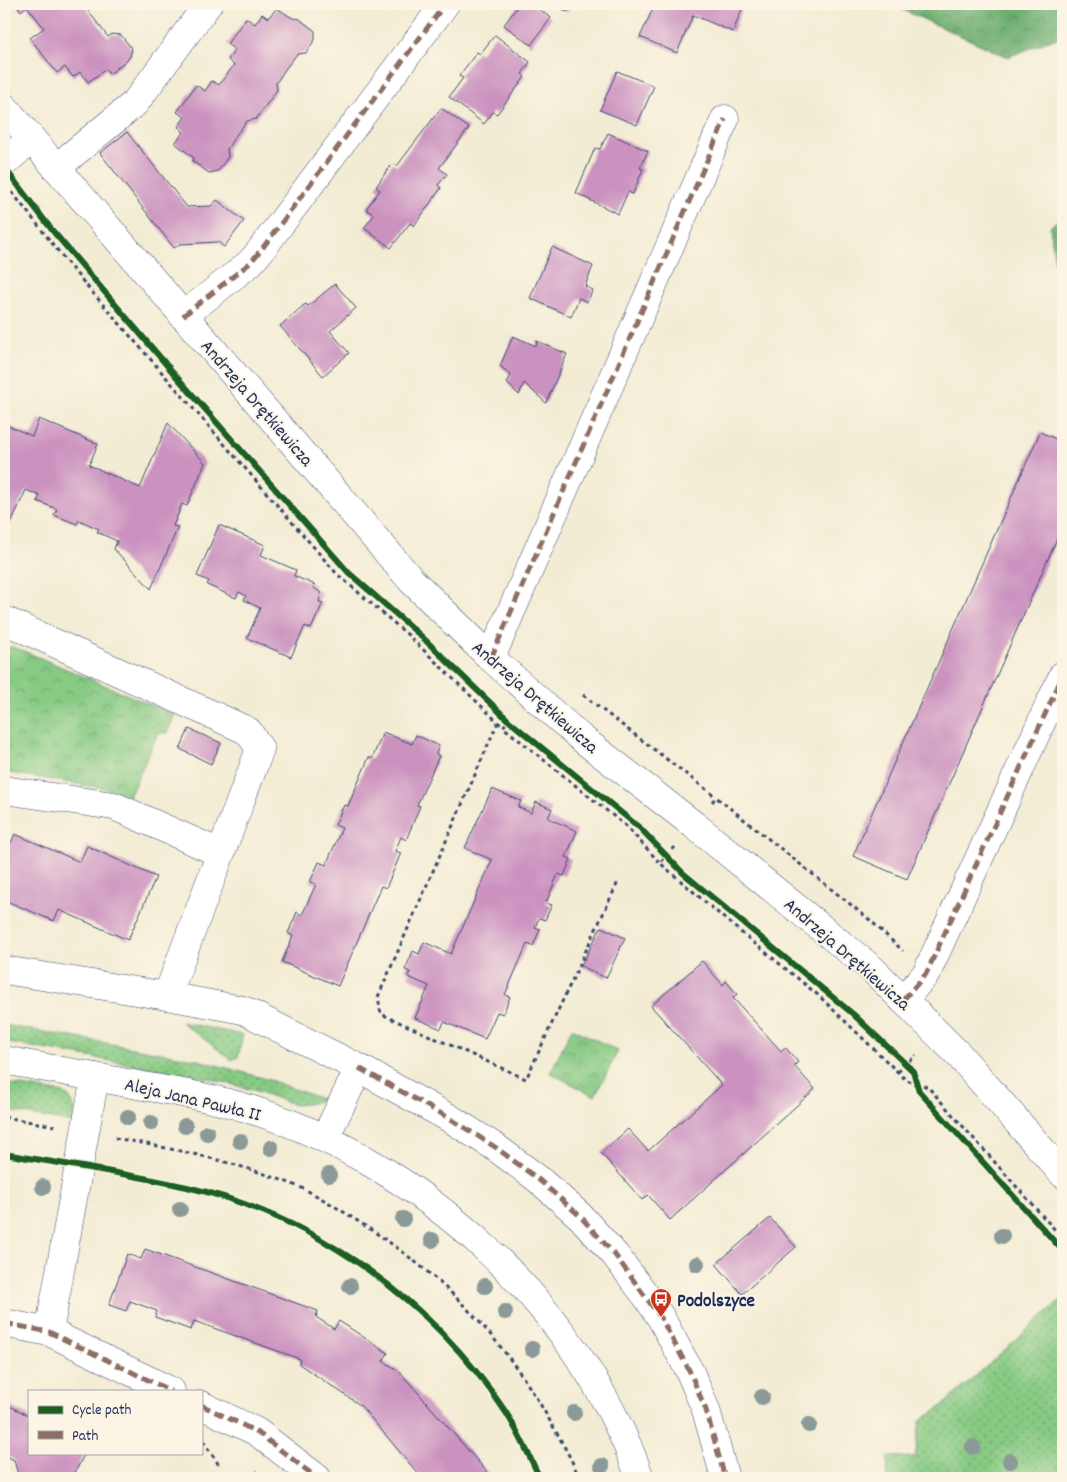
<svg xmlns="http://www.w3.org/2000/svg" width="1067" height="1482" font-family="Dekko,sans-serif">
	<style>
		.grass { fill: url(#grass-dots); stroke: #517c70 }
		.forest { fill: url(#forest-crowns); stroke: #446e68 }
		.park { fill: url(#park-crowns); stroke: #517c70 }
		.building { fill: #cb92c0 }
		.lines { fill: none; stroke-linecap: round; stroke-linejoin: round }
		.minor-casing { stroke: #3b4b70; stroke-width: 29 }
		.path { stroke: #3b4b70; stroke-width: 3; stroke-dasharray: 4 4; stroke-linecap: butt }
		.minor { stroke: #fff; stroke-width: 28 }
		.quiet { stroke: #8d6e63; stroke-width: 5; stroke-dasharray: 10 5; stroke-linecap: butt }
		.cycleway-casing { stroke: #fcf5e5; stroke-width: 9 }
		.cycleway { stroke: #1b5e20; stroke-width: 6 }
		.tree { fill: #8b9a98 }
		.labels { text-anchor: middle; stroke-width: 4; stroke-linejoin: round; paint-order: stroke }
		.street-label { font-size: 19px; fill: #1b2f5e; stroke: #fcf5e5 }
		.poi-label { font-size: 19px; font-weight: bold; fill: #1b2f5e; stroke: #fcf5e5; text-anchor: start }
	</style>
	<defs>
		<pattern id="grass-dots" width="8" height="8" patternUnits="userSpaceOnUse" patternTransform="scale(1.25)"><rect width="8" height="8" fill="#87ca83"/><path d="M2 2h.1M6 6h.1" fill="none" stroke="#6ea46e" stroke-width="1.8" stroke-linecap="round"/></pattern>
		<pattern id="forest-crowns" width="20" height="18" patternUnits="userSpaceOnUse" patternTransform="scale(1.25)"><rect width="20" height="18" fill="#6dae71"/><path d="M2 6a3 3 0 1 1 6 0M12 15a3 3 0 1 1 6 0" fill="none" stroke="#598e60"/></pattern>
		<pattern id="park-crowns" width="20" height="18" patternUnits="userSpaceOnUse" patternTransform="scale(1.25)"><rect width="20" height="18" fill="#87ca83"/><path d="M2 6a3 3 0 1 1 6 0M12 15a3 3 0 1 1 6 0" fill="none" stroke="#6ea46e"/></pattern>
	</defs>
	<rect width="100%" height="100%" fill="#fcf5e5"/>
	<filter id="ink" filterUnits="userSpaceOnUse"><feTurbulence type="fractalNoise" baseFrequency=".02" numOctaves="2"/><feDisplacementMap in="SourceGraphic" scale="10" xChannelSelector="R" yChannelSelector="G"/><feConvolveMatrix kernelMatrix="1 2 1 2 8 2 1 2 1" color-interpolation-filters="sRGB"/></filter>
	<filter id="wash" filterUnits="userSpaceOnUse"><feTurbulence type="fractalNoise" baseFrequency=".0096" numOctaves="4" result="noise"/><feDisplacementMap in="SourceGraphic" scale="20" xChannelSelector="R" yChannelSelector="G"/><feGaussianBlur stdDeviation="1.12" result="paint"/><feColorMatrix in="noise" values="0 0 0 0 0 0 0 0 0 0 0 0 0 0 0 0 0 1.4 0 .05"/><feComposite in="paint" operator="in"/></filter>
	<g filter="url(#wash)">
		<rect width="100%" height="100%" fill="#f3ecd4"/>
		<!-- grass -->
		<g class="grass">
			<polygon points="181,1022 243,1035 238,1057 232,1060"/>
			<polygon points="4,1025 195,1059 270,1080 324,1100 307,1104 295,1105 257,1091 208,1078 4,1042"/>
			<path d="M4 1083 63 1093C75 1100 76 1110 73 1123L4 1110Z"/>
			<polygon points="1063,1298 1063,1478 887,1478 888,1456 915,1458 920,1421 941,1407"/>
		</g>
		<!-- forest -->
		<g class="forest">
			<polygon points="889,4 1063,4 1063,38 1062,36 1008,57"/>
			<polygon points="1063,215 1063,329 1050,227"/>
		</g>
		<!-- park -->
		<g class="park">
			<polygon points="12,647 19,649 175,715 167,733 158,733 129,797 114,790 4,772 4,648"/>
			<polygon points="572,1028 618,1051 595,1096 550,1073"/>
		</g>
		<g id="blocks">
			<!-- building -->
			<g class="building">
				<polygon points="16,4 90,4 86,8 108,37 112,34 121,35 132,49 130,57 110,74 106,69 88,82 80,72 73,77 65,67 57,73 30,38 44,28 27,6 21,11"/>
				<polygon points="519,4 532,4 551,18 531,45 504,25"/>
				<polygon points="555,4 573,4 567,12"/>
				<polygon points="655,4 744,4 733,32 693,15 677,53 640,37"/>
				<polygon points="277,8 289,16 295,19 298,18 315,31 315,39 306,53 297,54 286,68 276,83 277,90 256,119 247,121 236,135 227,149 228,157 218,171 209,173 192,161 194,158 175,143 184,132 178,127 185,117 177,112 196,85 205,91 212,81 219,85 234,65 228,60 235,50 227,44 246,18 255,24 262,14 268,18"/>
				<polygon points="495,35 530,62 522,74 525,77 497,114 493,112 484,124 449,97 463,78 459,76 477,52 480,54"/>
				<polygon points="617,71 654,86 637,125 600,110"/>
				<polygon points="441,108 469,128 439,168 447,174 438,185 441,188 414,226 410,223 391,248 364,228 374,215 366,209 380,190 376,187 384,175 393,163 397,166"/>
				<polygon points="127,132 187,207 211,206 217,200 244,221 224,247 218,242 180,244 174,248 100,153"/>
				<polygon points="608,133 648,151 640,168 643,169 633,194 628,192 618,214 576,193 595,148 600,149"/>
				<polygon points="552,247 593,266 585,286 593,290 587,302 579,298 571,317 530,298"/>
				<polygon points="335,284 356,308 330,331 349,353 323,376 280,326 304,305 306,304 308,306"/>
				<polygon points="513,336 536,346 537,341 567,354 546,403 524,383 519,395 507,383 511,375 500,366"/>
				<polygon points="39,419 98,444 89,465 140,488 168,423 205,463 187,506 182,504 173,526 178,527 151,589 114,549 117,541 97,532 99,529 79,520 77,524 54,515 57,509 37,501 40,496 26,490 11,523 4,520 4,424 32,436"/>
				<polygon points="1040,432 1063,442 1063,525 907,879 853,856"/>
				<polygon points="219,525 265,545 261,555 296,570 294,576 315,585 314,588 321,593 319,602 323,603 311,629 305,626 291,657 247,638 260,608 244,600 246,596 239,592 236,598 207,585 209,581 197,576"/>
				<polygon points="189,729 221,743 211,764 180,749"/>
				<polygon points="383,732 412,744 416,735 439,746 436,754 439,756 417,805 420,806 406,840 401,837 395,851 401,853 386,888 381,886 338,986 282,962 293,936 288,933 297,912 302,915 316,884 310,882 319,862 326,865 342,828 335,825 344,805 348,806 369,757 372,759"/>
				<polygon points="492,789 521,801 518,807 531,813 536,802 552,809 548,818 577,831 566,857 571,859 564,876 558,874 546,903 552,905 545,920 539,918 535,927 540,929 533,946 527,944 505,995 510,997 503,1014 497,1012 485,1039 444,1022 441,1029 415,1018 429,986 408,977 410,972 405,970 413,951 419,954 424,942 451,954 492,860 465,848"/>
				<polygon points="15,834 80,862 87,846 156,877 128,940 59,910 54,921 4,900 4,847 8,849"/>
				<polygon points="601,927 625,938 606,978 581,966"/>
				<polygon points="702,961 723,985 726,981 737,994 733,998 781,1051 785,1047 798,1062 794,1066 815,1089 670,1220 648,1195 642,1200 601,1153 628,1129 648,1151 722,1085 651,1006"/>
				<polygon points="770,1218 796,1247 742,1294 716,1264"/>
				<polygon points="145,1249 318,1311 316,1317 334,1329 339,1321 388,1353 383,1361 399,1371 489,1474 483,1478 422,1478 360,1405 299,1364 300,1359 194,1321 191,1330 155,1317 157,1311 130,1301 126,1311 109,1305 127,1254 141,1259"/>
				<polygon points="4,1403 29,1416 29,1453 85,1453 72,1478 27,1478 18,1474 14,1460 4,1455"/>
			</g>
		</g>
	</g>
	<g filter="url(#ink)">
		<use href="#blocks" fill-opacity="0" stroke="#3b4b70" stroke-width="1"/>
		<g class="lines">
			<!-- minor casing -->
			<g class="minor-casing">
				<g id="minor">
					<polyline points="4,107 412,581 491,658 581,738 694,825 872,969 959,1055 1063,1174"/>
					<polyline points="4,163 31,139"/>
					<polyline points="56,168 135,103 208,4"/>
					<polyline points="183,316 250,263 261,250 445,4"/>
					<polyline points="4,620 248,731 260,749 167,996"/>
					<polyline points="491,658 725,119"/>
					<polyline points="4,790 114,806 220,853"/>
					<polyline points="4,970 167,996 243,1010 359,1068 451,1119 495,1147 538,1179 580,1216 615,1255 647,1297 661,1318 690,1372 706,1410 725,1478"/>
					<polyline points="903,1000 926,974 1063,675"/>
					<path d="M4 1060C50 1069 97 1077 143 1086 178 1092 213 1098 246 1108 420 1161 580 1306 640 1478"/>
					<polyline points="325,1138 359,1068"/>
					<polyline points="4,1323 49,1332 171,1391"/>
					<polyline points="49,1332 95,1077"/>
					<polyline points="201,1405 257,1432 317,1478"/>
				</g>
			</g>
			<!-- path -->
			<g class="path">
				<polyline points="12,192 73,270 337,574 408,635 503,727"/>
				<polyline points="583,695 716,797"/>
				<polyline points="511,717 503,727 627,827 660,863"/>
				<polyline points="498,722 378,997 381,1014 526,1079 618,882"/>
				<polyline points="712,802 716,797 870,920 903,951"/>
				<polyline points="675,847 660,863 732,925 818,995 906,1080 928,1087 1063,1239"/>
				<polyline points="898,1072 916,1055"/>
				<polyline points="4,1117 55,1126"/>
				<path d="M115 1138C179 1150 243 1163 304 1189 322 1198 339 1209 356 1220 440 1273 501 1334 550 1421 560 1439 572 1459 579 1478"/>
				<polyline points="203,1441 219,1465"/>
				<polyline points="242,1478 257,1471"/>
			</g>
			<!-- minor -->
			<use href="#minor" class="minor"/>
			<!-- quiet -->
			<g class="quiet">
				<polyline points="183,316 250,263 261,250 445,4"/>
				<polyline points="491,658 725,119"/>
				<polyline points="903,1000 926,974 1063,675"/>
				<polyline points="359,1068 451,1119 495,1147 538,1179 580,1216 615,1255 661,1318 690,1372 706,1410 725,1478"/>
				<polyline points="4,1323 49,1332 171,1391"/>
				<polyline points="201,1405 257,1432 317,1478"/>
			</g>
			<!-- cycleway casing -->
			<g class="cycleway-casing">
				<g id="cycleway">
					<polyline points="4,167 52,230 176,376 349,573 421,636 508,720 640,828 683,873 853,1014 913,1071 919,1091 1063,1251"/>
					<path d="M4 1154C65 1164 126 1173 187 1187 316 1217 432 1301 505 1411 519 1432 529 1456 540 1478"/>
				</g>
			</g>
			<!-- cycleway -->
			<use href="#cycleway" class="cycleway"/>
		</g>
		<!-- trees -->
		<g class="tree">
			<circle cx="128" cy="1117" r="8"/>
			<circle cx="151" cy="1123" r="8"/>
			<circle cx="185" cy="1126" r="8"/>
			<circle cx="207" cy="1133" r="8"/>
			<circle cx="240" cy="1141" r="8"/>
			<circle cx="271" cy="1148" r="8"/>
			<circle cx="329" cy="1175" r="8"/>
			<circle cx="43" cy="1187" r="8"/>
			<circle cx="180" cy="1209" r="8"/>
			<circle cx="403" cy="1219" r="8"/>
			<circle cx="1002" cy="1236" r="8"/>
			<circle cx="432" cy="1240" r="8"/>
			<circle cx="697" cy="1264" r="8"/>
			<circle cx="350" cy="1286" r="8"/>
			<circle cx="485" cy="1286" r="8"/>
			<circle cx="505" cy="1312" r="8"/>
			<circle cx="532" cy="1349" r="8"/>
			<circle cx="762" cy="1397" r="8"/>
			<circle cx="574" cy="1413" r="8"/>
			<circle cx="809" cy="1425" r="8"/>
			<circle cx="973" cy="1447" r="8"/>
			<circle cx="1010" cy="1461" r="8"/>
			<circle cx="602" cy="1466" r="8"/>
		</g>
	</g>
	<!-- icons -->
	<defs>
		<g id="bus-pin" transform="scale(1.125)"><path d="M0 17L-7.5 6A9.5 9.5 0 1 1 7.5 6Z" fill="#c8321e" stroke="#fcf5e5"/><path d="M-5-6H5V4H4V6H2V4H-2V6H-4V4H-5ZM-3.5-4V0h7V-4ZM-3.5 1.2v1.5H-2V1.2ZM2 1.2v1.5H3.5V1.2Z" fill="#fff"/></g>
	</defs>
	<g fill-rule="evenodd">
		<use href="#bus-pin" x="661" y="1299"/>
	</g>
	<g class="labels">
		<!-- street labels -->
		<g class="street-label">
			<text transform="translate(258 402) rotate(49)" y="7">Andrzeja Drętkiewicza</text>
			<text transform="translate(536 696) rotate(41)" y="7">Andrzeja Drętkiewicza</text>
			<text transform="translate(848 953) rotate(41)" y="7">Andrzeja Drętkiewicza</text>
			<text transform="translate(193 1098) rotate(13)" y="7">Aleja Jana Pawła II</text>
		</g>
		<!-- poi labels -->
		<g class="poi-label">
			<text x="677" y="1306">Podolszyce</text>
		</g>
	</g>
	<!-- margin -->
	<rect width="1067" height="1482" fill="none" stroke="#fcf5e5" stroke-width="20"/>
	<!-- legend -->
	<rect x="28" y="1390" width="175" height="65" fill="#fcf5e5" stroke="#a2a6af"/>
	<rect x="38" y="1406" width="25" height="8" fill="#1b5e20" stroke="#a2a6af"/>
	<text x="72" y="1414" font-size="15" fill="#1b2f5e">Cycle path</text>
	<rect x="38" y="1431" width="25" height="8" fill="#8d6e63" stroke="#a2a6af"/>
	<text x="72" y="1440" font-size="15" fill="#1b2f5e">Path</text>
</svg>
